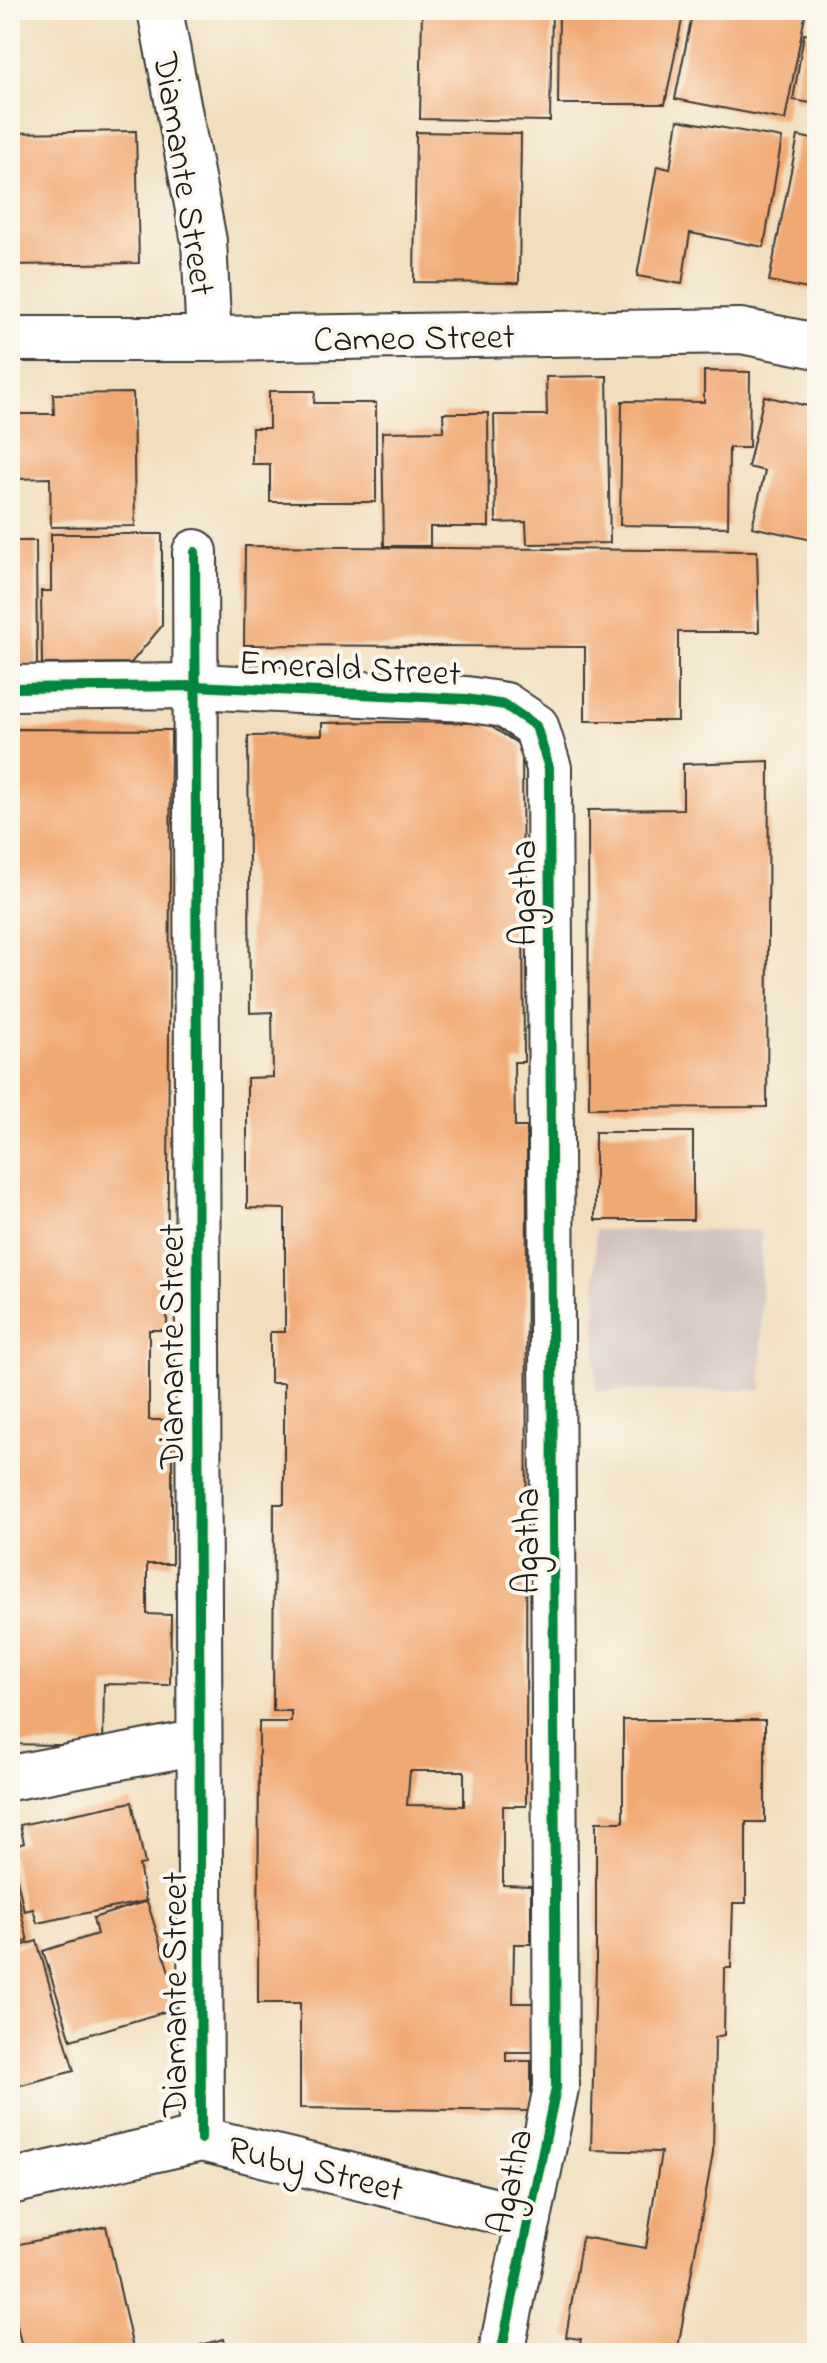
<svg xmlns="http://www.w3.org/2000/svg" width="827" height="2363" font-family="'Indie Flower',sans-serif">
	<style>
		.industrial { fill: #d0c0bc }
		.building { fill: #f1a973; fill-rule: evenodd }
		.lines { fill: none; stroke-linecap: round; stroke-linejoin: round }
		.minor-casing { stroke: #3c3934; stroke-width: 48 }
		.minor { stroke: #fff; stroke-width: 44 }
		.cycleway-casing { stroke: #fbf7ec; stroke-width: 15 }
		.cycleway { stroke: #00873e; stroke-width: 10 }
		.labels { text-anchor: middle; stroke-width: 8; stroke-linejoin: round; paint-order: stroke }
		.street-label { font-size: 36px; fill: #1c1c1c; stroke: #fbf7ec }
	</style>
	<rect width="100%" height="100%" fill="#fbf7ec"/>
	<filter id="ink" filterUnits="userSpaceOnUse"><feTurbulence type="fractalNoise" baseFrequency=".0125" numOctaves="2"/><feDisplacementMap in="SourceGraphic" scale="16" xChannelSelector="R" yChannelSelector="G"/><feConvolveMatrix kernelMatrix="1 2 1 2 8 2 1 2 1" color-interpolation-filters="sRGB"/></filter>
	<filter id="wash" filterUnits="userSpaceOnUse"><feTurbulence type="fractalNoise" baseFrequency=".006" numOctaves="4" result="noise"/><feDisplacementMap in="SourceGraphic" scale="32" xChannelSelector="R" yChannelSelector="G"/><feGaussianBlur stdDeviation="1.8" result="paint"/><feColorMatrix in="noise" values="0 0 0 0 0 0 0 0 0 0 0 0 0 0 0 0 0 1.4 0 .05"/><feComposite in="paint" operator="in"/></filter>
	<g filter="url(#wash)">
		<rect width="100%" height="100%" fill="#f1debe"/>
		<!-- industrial -->
		<polygon class="industrial" points="595,1230 761,1230 762,1390 596,1391"/>
		<g id="blocks">
			<!-- building -->
			<g class="building">
				<polygon points="422,10 552,10 550,121 420,119"/>
				<polygon points="559,10 684,10 665,104 558,104"/>
				<polygon points="693,10 806,10 785,120 675,99"/>
				<polygon points="804,34 817,36 817,104 793,100"/>
				<polygon points="678,120 782,138 764,247 690,233 682,284 637,276 657,166 670,169"/>
				<polygon points="136,131 139,263 10,265 10,133"/>
				<polygon points="416,132 521,134 519,283 414,282"/>
				<polygon points="798,136 817,140 817,291 769,281"/>
				<polygon points="704,371 750,372 749,448 729,448 728,527 620,525 622,401 704,402"/>
				<polygon points="607,376 610,543 527,544 526,522 496,523 494,415 547,415 546,377"/>
				<polygon points="269,391 315,391 314,403 376,403 376,502 270,502 270,464 252,464 252,428 269,428"/>
				<polygon points="133,393 135,526 51,527 50,478 16,479 15,414 54,414 53,394"/>
				<polygon points="764,396 817,408 817,541 752,527 765,471 748,467"/>
				<polygon points="443,413 488,413 489,527 430,527 430,546 384,546 382,432 444,431"/>
				<polygon points="51,534 162,534 162,626 131,663 42,664 41,591 51,591"/>
				<polygon points="10,541 36,541 37,665 10,666"/>
				<polygon points="245,546 757,551 759,632 678,632 678,721 585,721 585,647 244,645"/>
				<path d="M389 722 485 723 522 746 524 1062H514L515 1127H527L526 1806H503V1885L531 1886V1944H514L513 2003H533V2052H506V2061H531V2111L300 2108V2003H258L259 1722H291V1711H273L274 1504H284V1383H270V1332H285V1209L247 1208V1078L273 1077 272 1012 250 1013 248 736 322 735V723ZM410 1771H464V1806L407 1805Z"/>
				<polygon points="10,729 171,730 167,1330 149,1330 149,1420 172,1420 172,1564 147,1564 147,1614 171,1615 170,1685 104,1684 103,1746 10,1744"/>
				<polygon points="769,761 767,1107 589,1108 588,810 683,809 683,764"/>
				<rect x="595" y="1132" width="98" height="88"/>
				<polygon points="623,1720 765,1720 765,1822 746,1822 746,1903 733,1903 731,1968 725,1968 724,2035 715,2037 713,2153 677,2353 578,2353 581,2339 566,2337 582,2237 646,2248 661,2152 591,2150 596,1967 596,1822 623,1822"/>
				<polygon points="132,1802 145,1864 139,1865 146,1901 37,1923 33,1909 24,1911 10,1848 24,1843 20,1825"/>
				<polygon points="11,1870 28,1941 10,1945 10,1871"/>
				<polygon points="147,1901 180,2007 71,2040 43,1951 97,1934 93,1918"/>
				<polygon points="37,1941 74,2071 10,2088 10,1949"/>
				<polygon points="106,2226 134,2353 23,2353 10,2292 10,2246"/>
				<polygon points="224,2339 227,2353 173,2353 173,2352"/>
			</g>
		</g>
	</g>
	<g filter="url(#ink)">
		<use href="#blocks" fill-opacity="0" stroke="#3c3934" stroke-width="2"/>
		<g class="lines">
			<!-- minor casing -->
			<g class="minor-casing">
				<g id="minor">
					<polyline points="160,10 204,241 209,339"/>
					<polyline points="10,339 209,339 741,331 817,346"/>
					<polyline points="195,552 201,2139"/>
					<polyline points="10,688 195,686 466,699 505,705 536,726 549,768 556,2088 501,2353"/>
					<polyline points="10,1778 199,1742"/>
					<polyline points="10,2182 201,2139 529,2219"/>
				</g>
			</g>
			<!-- minor -->
			<use href="#minor" class="minor"/>
			<!-- cycleway casing -->
			<g class="cycleway-casing">
				<g id="cycleway">
					<polyline points="195,552 201,2139"/>
					<polyline points="10,688 195,686 466,699 505,705 536,726 549,768 556,2088 501,2353"/>
				</g>
			</g>
			<!-- cycleway -->
			<use href="#cycleway" class="cycleway"/>
		</g>
	</g>
	<g class="labels">
		<!-- street labels -->
		<g class="street-label">
			<text transform="translate(186 174) rotate(81)" y="13">Diamante Street</text>
			<text transform="translate(414 336) rotate(-1)" y="13">Cameo Street</text>
			<text transform="translate(350 666) rotate(3)" y="13">Emerald Street</text>
			<text transform="translate(522 893) rotate(-90)" y="13">Agatha</text>
			<text transform="translate(170 1346) rotate(-90)" y="13">Diamante Street</text>
			<text transform="translate(525 1541) rotate(-90)" y="13">Agatha</text>
			<text transform="translate(173 1994) rotate(-90)" y="13">Diamante Street</text>
			<text transform="translate(316 2167) rotate(14)" y="13">Ruby Street</text>
			<text transform="translate(508 2181) rotate(-78)" y="13">Agatha</text>
		</g>
	</g>
	<!-- margin -->
	<rect width="827" height="2363" fill="none" stroke="#fbf7ec" stroke-width="40"/>
</svg>
